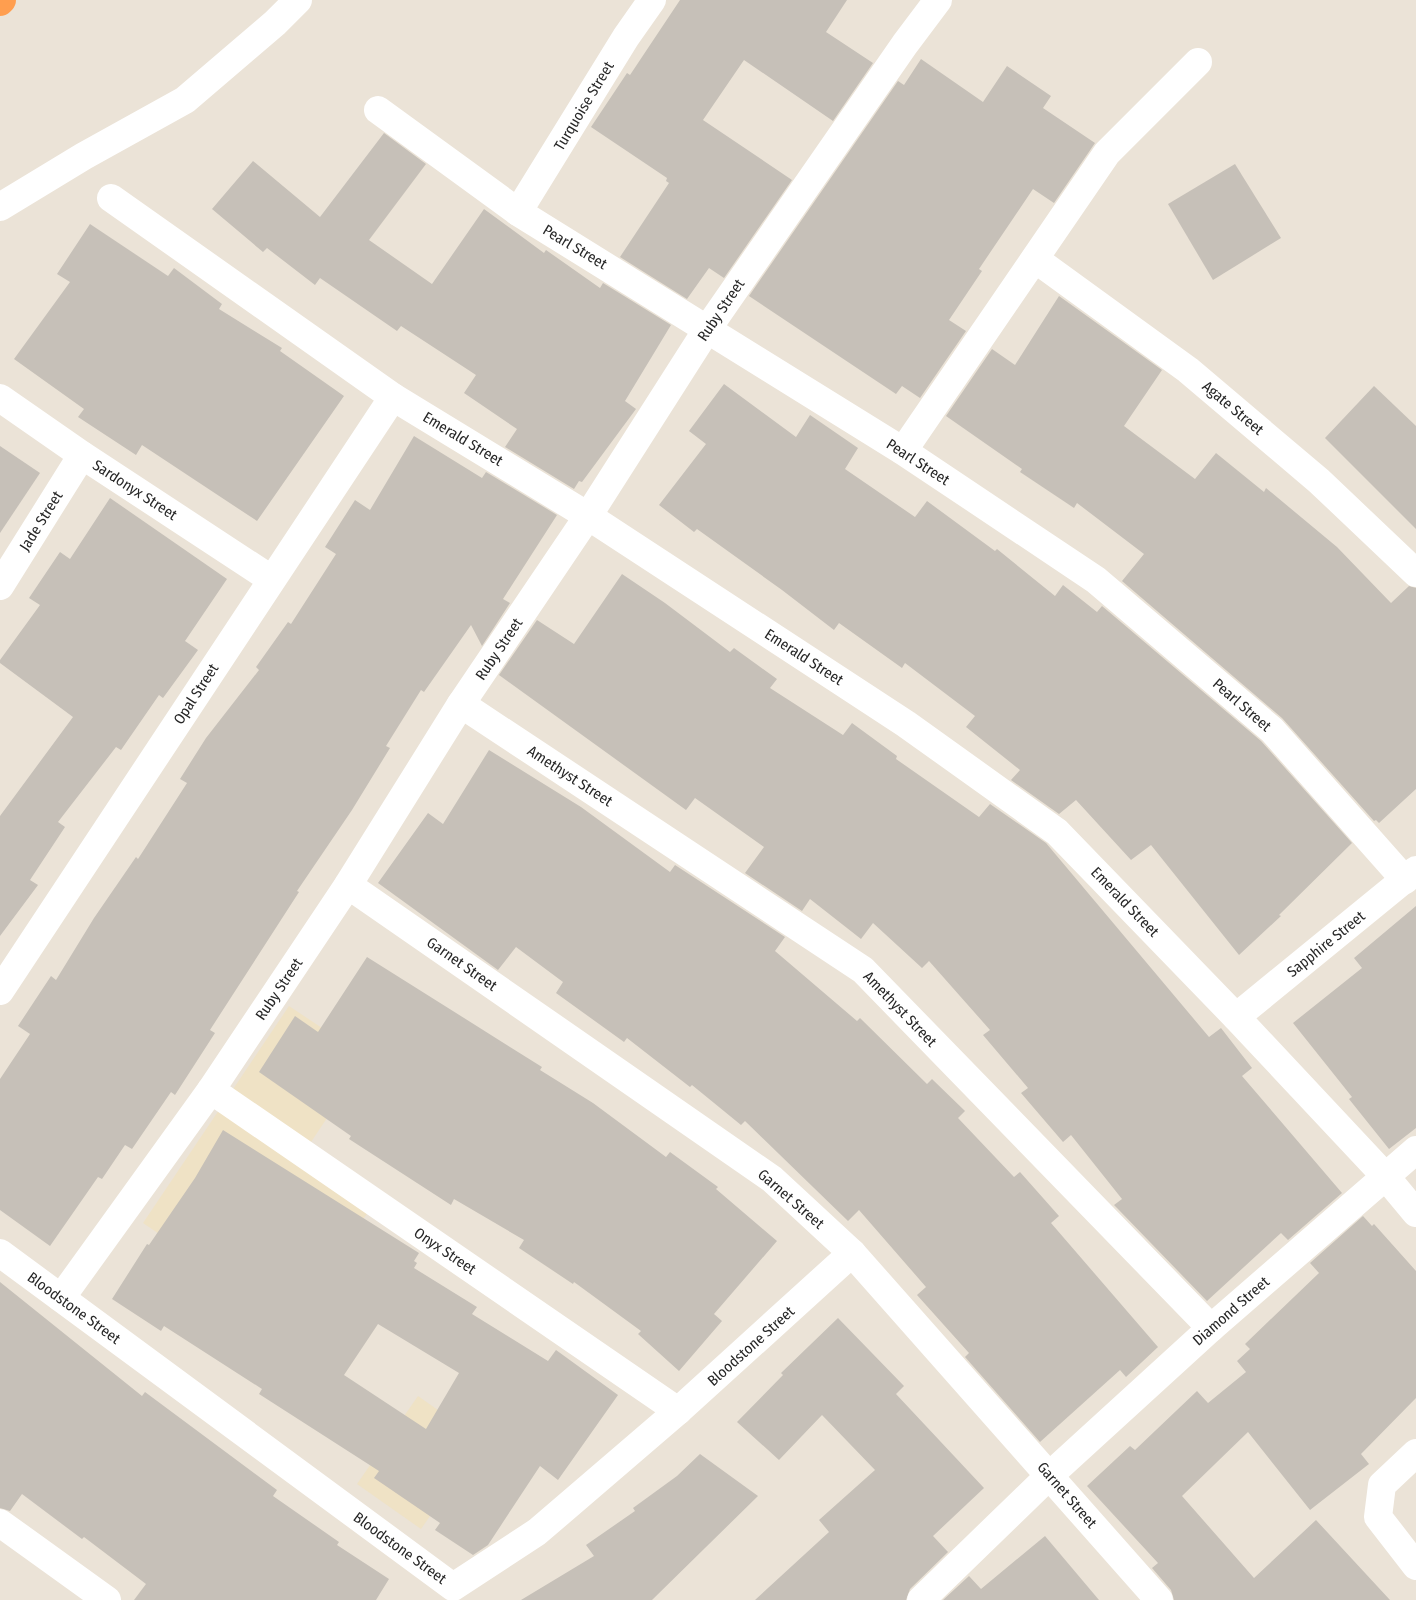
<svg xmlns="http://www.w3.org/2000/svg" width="1416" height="1600" font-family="'Fira Sans Condensed',sans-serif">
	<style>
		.education { fill: #efe2c5 }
		.building { fill: #c6c0b8; fill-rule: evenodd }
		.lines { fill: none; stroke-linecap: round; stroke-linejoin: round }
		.minor { stroke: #fff; stroke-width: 28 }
		.motorway { stroke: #ff9e4f; stroke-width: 28 }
		.labels { text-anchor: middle; stroke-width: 5; stroke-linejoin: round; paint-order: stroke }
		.street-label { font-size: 15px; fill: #272727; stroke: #fff }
	</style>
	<rect width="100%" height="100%" fill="#ebe3d7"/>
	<!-- education -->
	<g class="education">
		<polygon points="289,1006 367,1058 297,1163 368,1212 293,1325 143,1223"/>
		<polygon points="418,1396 482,1441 421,1529 357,1484"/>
	</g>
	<!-- building -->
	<g class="building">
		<polygon points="680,0 847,0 826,32 873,63 833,121 744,60 703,120 792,180 724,278 709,268 687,299 620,257 669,183 666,181 667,178 591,127 627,73 630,75"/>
		<polygon points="921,59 983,102 1007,66 1051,96 1043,108 1095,143 1054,203 1033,189 979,269 982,271 949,320 966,331 920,398 902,386 896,394 749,296 898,81 904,85"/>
		<polygon points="384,133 426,164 369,240 432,284 484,209 544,253 546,250 600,288 603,283 671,325 625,401 636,409 582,482 579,481 574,489 505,447 517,429 464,393 476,375 401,326 397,331 320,278 315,285 267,248 263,252 212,209 253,161 320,217"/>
		<polygon points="1235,164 1281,238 1213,280 1168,204"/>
		<polygon points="90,224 168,276 174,268 222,304 219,309 282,348 280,351 344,396 257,521 142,445 136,455 78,417 84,409 14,359 70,282 57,274"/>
		<polygon points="1059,296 1162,370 1124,426 1195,479 1216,453 1264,492 1266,488 1337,547 1391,603 1409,586 1416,588 1416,789 1379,823 1376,820 1374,821 1282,718 1122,581 1144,554 1077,503 1074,508 1020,472 1022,469 946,416 992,349 1015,365"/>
		<polygon points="724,384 796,437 810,415 858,448 845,469 915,517 927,501 995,551 997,549 1055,596 1063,585 1097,612 1102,606 1261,741 1352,843 1279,915 1281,916 1239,955 1151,845 1131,860 1076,800 1059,814 1011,780 1020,770 966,727 975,716 905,663 902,668 839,623 834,630 782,590 697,529 694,532 659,505 706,444 689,431"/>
		<polygon points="1374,386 1416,426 1416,529 1325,438"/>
		<polygon points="414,436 482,478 486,472 557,515 503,599 510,603 482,646 471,625 424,692 421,690 386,746 390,748 352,810 297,891 299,892 210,1030 215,1033 175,1095 171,1092 132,1149 125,1145 102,1179 98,1177 50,1246 0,1210 0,1079 30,1034 18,1026 51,976 56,980 94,918 136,857 138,859 187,783 180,779 206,738 259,670 256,667 288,622 291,624 336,554 325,547 355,500 370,510"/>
		<polygon points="0,446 40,473 0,533"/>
		<polygon points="110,498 227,579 185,641 198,650 163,698 159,695 121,750 116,747 58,822 65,827 30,880 38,885 0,936 0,816 73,717 0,663 0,660 40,605 29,598 60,552 70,559"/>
		<polygon points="622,574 665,603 730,652 734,648 777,679 770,688 843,735 852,723 897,756 896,759 979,817 990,804 1046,843 1209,1037 1221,1028 1252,1068 1242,1076 1342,1193 1288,1240 1281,1233 1207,1301 1118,1209 1114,1205 1122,1199 1071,1135 1063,1142 1021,1093 1028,1088 983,1035 990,1030 929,961 922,968 873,923 861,939 810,899 802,911 745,873 764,847 695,798 686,810 499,675 537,620 574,644"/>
		<polygon points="489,750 581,807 670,872 675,865 785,937 775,951 857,1021 860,1018 927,1084 932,1079 965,1111 958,1118 1014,1177 1020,1172 1059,1216 1051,1223 1158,1347 1126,1377 1120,1370 1040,1442 965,1357 969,1353 917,1295 926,1287 859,1210 848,1221 745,1121 741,1125 692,1085 690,1087 627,1038 624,1042 556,993 563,982 516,947 498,970 378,883 428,813 443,824"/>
		<polygon points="1416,906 1416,1128 1389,1149 1349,1099 1352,1097 1293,1023 1362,968 1354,958"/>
		<polygon points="367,957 542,1067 540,1070 593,1103 666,1157 670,1152 718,1187 716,1189 777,1241 714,1314 722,1321 679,1371 638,1334 641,1331 574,1282 573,1284 519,1248 524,1240 454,1199 451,1205 349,1139 351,1136 259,1072 295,1016 318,1032"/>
		<path d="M223 1130 419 1253 414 1261 417 1263 414 1268 477 1307 472 1314 548 1361 556 1350 618 1395 558 1480 540 1466 488 1545 473 1555 435 1530 440 1523 374 1478 379 1471 259 1394 262 1389 164 1326 161 1331 112 1299 147 1244 149 1245 195 1178ZM378 1324 459 1373 426 1429 344 1375Z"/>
		<polygon points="1363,1216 1372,1226 1374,1224 1416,1271 1416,1398 1361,1454 1369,1464 1310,1510 1248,1432 1182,1496 1254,1578 1316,1520 1390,1600 1174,1600 1171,1590 1152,1568 1158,1563 1087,1486 1130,1446 1135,1450 1197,1391 1208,1403 1246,1372 1237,1361 1250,1349 1245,1344 1319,1273 1310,1263"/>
		<polygon points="0,1282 142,1396 145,1392 277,1490 273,1496 339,1542 337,1545 389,1579 376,1600 134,1600 146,1584 84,1537 82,1539 22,1494 10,1511 0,1508"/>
		<polygon points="838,1318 904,1386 896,1394 984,1488 933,1536 948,1552 910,1589 906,1600 755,1600 829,1532 819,1520 875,1470 822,1415 779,1460 737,1422 783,1375 781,1373"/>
		<polygon points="700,1454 758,1496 652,1600 521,1600 594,1556 586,1545 635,1511 633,1508 677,1476"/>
		<polygon points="1045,1536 1099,1600 943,1600 969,1576 981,1589"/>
	</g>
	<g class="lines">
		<!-- minor -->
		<g class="minor">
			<polyline points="378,110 518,212 903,451 1096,580 1272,730 1405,880"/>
			<polyline points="111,198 393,397 588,516 906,724 1057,832 1236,1017 1386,1177 1416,1213"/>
			<polyline points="0,207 84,156 185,100 275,23 298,0"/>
			<polyline points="518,212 626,37 652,0"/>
			<polyline points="1035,259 1188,370 1319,481 1416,573"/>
			<polyline points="0,398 82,455 271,579"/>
			<polyline points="903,451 1107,153 1198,62"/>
			<polyline points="0,586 82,455"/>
			<polyline points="461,704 863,970 1211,1328"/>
			<polyline points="348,885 772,1179 852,1253 1159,1600"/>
			<polyline points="0,991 393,397"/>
			<polyline points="1236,1017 1416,870"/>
			<polyline points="211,1090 678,1411"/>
			<polyline points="0,1253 453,1587 537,1532 678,1411 852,1253"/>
			<polyline points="61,1298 211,1090 348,885 461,704 588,516 708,328 905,44 938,0"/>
			<polyline points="1416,1453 1382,1485 1378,1517 1416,1566"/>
			<polyline points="0,1523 107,1600"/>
			<polyline points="921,1600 1050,1475 1211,1328 1416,1150"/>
		</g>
		<!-- motorway -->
		<polyline class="motorway" points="0,2 2,0"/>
	</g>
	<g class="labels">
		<!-- street labels -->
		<g class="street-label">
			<text transform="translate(584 106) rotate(-59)" y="5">Turquoise Street</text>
			<text transform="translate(575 247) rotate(31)" y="5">Pearl Street</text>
			<text transform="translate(721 310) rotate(-56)" y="5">Ruby Street</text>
			<text transform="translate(1233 408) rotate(40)" y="5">Agate Street</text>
			<text transform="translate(463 439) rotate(31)" y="5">Emerald Street</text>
			<text transform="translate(918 462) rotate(33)" y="5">Pearl Street</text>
			<text transform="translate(135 490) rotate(33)" y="5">Sardonyx Street</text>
			<text transform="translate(41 521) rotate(-58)" y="5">Jade Street</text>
			<text transform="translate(499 649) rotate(-56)" y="5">Ruby Street</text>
			<text transform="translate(804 657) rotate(33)" y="5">Emerald Street</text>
			<text transform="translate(196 694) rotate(-57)" y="5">Opal Street</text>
			<text transform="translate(1242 705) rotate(41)" y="5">Pearl Street</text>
			<text transform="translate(570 776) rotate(33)" y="5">Amethyst Street</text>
			<text transform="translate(1125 902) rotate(46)" y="5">Emerald Street</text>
			<text transform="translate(1326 944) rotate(-39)" y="5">Sapphire Street</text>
			<text transform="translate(462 964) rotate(35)" y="5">Garnet Street</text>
			<text transform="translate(279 989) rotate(-56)" y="5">Ruby Street</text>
			<text transform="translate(900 1009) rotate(46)" y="5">Amethyst Street</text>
			<text transform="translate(791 1199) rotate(41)" y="5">Garnet Street</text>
			<text transform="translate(445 1251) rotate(34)" y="5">Onyx Street</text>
			<text transform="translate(74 1308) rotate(36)" y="5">Bloodstone Street</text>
			<text transform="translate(1231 1311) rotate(-41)" y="5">Diamond Street</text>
			<text transform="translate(751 1346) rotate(-42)" y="5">Bloodstone Street</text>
			<text transform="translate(1067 1495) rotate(49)" y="5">Garnet Street</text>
			<text transform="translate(400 1548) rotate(36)" y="5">Bloodstone Street</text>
		</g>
	</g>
</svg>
